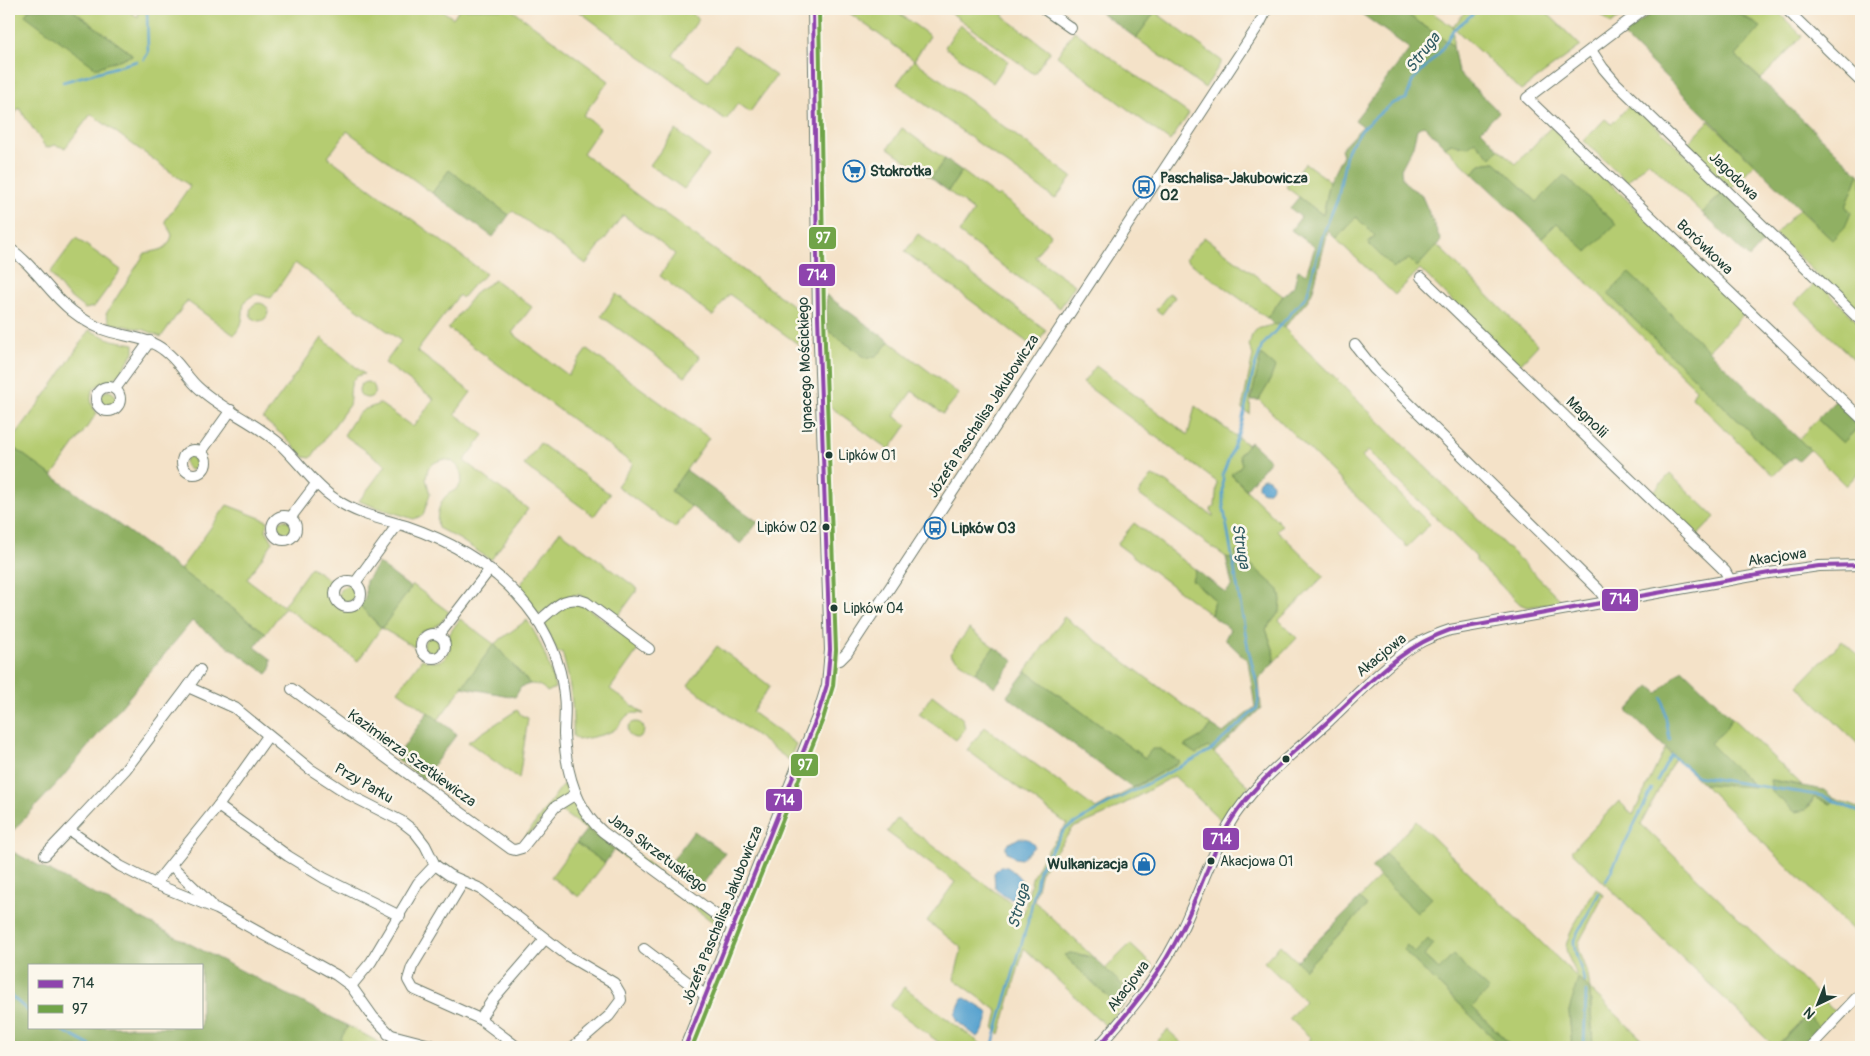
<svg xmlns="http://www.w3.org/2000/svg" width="1870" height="1056" font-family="Pangolin,sans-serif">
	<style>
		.green { fill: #b5cc71; stroke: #6a8452 }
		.forest { fill: #90b063; stroke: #58764c; fill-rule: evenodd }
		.water { fill: #57a2cf; stroke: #3b7082 }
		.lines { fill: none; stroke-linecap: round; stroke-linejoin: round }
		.stream { stroke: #57a2cf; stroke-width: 2.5 }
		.minor-casing { stroke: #6a7768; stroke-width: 12 }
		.minor { stroke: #fff; stroke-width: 10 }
		.bus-1-casing { stroke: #fbf7ec; stroke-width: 8 }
		.bus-2-casing { stroke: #fbf7ec; stroke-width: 8 }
		.bus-1 { stroke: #8e44ad; stroke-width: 4 }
		.bus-2 { stroke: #70a448; stroke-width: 4 }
		.bus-dot { fill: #1f3d34; stroke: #fbf7ec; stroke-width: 2 }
		.labels { text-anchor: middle; stroke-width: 5; stroke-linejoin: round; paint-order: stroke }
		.bus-label { font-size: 14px; fill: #1f3d34; stroke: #fbf7ec; text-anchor: start }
		.poi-label { font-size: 15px; font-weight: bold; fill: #1f3d34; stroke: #fbf7ec; text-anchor: start }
		.street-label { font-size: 15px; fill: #1f3d34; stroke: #fbf7ec }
		.water-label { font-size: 16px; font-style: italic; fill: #305b62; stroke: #fbf7ec }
		.line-badge { stroke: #fbf7ec; stroke-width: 2 }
		.badge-label { font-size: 14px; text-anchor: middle; font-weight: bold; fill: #fff }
	</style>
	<rect width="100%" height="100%" fill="#fbf7ec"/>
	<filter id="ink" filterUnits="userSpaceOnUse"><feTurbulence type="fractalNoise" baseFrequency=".02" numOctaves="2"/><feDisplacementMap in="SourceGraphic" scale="10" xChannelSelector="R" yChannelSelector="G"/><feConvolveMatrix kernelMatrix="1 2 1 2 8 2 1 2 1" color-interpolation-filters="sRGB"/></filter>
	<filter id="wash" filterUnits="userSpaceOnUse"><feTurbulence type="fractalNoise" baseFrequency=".0096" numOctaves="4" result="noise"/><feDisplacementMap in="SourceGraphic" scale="20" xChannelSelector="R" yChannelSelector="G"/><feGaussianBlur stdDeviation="1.12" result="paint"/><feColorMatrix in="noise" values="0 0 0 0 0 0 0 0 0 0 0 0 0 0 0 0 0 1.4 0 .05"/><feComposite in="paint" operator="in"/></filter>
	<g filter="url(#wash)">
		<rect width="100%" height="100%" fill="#f4e2c8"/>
		<!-- green -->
		<g class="green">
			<path d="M9 9H30L26 15 132 54 71 9H126L138 17 139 9H440L453 18 459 9H511L609 81 583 115 600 128 583 153 637 195 808 316 809 352 729 294 713 316 660 276 675 254 623 215 586 264 513 211 509 215 449 171 432 193 347 131 328 157 486 274 474 284 462 298 459 295 417 351 471 392 455 414 484 435 464 461 528 509 491 560 459 539 438 528C436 518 438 503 447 495 452 491 459 490 461 482 464 471 454 457 441 460 435 462 432 464 428 468L426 479 430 494 423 515 414 519 375 507 359 501 386 465 344 435C349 428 354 417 361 412 366 407 374 408 379 403L413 427 434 399 385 363 401 341 295 263 271 298 256 294C239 302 245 307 242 321 241 327 237 331 234 335L187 301 161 337 145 330 110 323 106 314 145 253C159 250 168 251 172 235L165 221 190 186 91 114 65 148 55 145 46 148 19 108 9 122Z"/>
			<polygon points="576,9 685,9 699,19 673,55 708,81 734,45 776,76 750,112 738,103 726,120"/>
			<polygon points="844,9 893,9 930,36 914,60 1072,177 1055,199 897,84 914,60"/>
			<polygon points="946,9 1008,9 1003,16 1050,51 1034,74"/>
			<polygon points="1400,9 1427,9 1453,27 1467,9 1543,9 1581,46 1521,90 1453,27 1453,46"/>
			<polygon points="1595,9 1630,9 1611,24"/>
			<polygon points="1731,9 1775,9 1802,36 1761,79 1736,56 1754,22"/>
			<polygon points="1155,12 1222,61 1205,88 1136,38"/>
			<polygon points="960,24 1008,61 993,83 945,47"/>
			<polygon points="1074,31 1189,114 1170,141 1057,56"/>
			<polygon points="1632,103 1724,192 1702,213 1648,161 1627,182 1584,141 1605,119 1611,124"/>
			<polygon points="1709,121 1754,164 1731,189 1685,146"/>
			<polygon points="1551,127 1745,313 1708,351 1629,273 1608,294 1784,465 1773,476 1692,397 1696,389 1542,238 1557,223 1616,224 1564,175 1537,202 1495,162 1480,164 1473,174 1445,147 1451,143 1459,146 1475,141 1491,158 1499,149 1516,164"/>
			<polygon points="902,128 945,159 931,178 888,148"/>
			<polygon points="676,130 709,156 684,189 650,165"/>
			<polygon points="1305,163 1330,181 1323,215 1286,187"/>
			<polygon points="962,171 997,197 999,195 1051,234 1035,257 1075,285 1060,308 959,233 974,211 948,191"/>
			<polygon points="1859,174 1861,176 1861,317 1775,234 1799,209 1832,240"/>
			<polygon points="1356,217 1375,236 1368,242 1409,259 1417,267 1437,245 1538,345 1518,366 1420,269 1395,295 1336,239"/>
			<polygon points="918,234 1046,330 1035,348 905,252"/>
			<polygon points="1204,237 1283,296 1267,318 1185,259"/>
			<polygon points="76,238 121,270 94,307 85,309 66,294 50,273"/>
			<polygon points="495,280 532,307 512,333 568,375 587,349 709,438 671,491 691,506 675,528 617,486 633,464 448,328 477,291"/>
			<polygon points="1817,281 1861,325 1861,366 1795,303"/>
			<polygon points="1169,293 1175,297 1162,314 1156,310"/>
			<polygon points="616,294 700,357 685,377 601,316"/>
			<circle cx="259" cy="312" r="9"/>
			<polygon points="1273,323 1279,323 1297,341 1563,602 1527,607 1520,604 1476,561 1476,557 1368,451 1362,457 1430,524 1407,547 1259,400 1269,383 1251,393 1250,414 1242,409 1253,355 1249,345 1252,335 1257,329 1272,325"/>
			<path d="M826 329 866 358C878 358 882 350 889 341L959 394 943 414 912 391 894 416 907 425 889 450 828 405Z"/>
			<path d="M89 330 112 340 134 344V352C128 360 123 371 115 378 111 382 106 381 101 384 88 389 89 404 97 413L52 476 9 444 57 379Z"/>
			<path d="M322 338 364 374C346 377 352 393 349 405L311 458 304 457 287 439 263 419Z"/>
			<polygon points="1096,366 1188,435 1195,406 1248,445 1239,455 1242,464 1237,470 1231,475 1282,525 1277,530 1324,576 1279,620 1297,638 1274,662 1274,652 1266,629 1280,611 1236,552 1238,562 1226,557 1138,494 1152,476 1166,482 1214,517 1211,509 1215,506 1217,482 1083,383"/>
			<circle cx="367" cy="390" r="8"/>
			<circle cx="108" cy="399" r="8"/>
			<polygon points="1817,419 1843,443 1861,424 1861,470 1846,486 1799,439"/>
			<polygon points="540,443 610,494 594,516 524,465"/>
			<circle cx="193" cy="462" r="8"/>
			<polygon points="1670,474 1715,517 1695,538 1651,494"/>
			<path d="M227 505 268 521 266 530 273 542 247 579 283 606 311 567 334 583 330 597C335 610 349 616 360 606L381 628 413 585 449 612C446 616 443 621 439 624 427 633 415 627 415 647L381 628 358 661 285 607 266 633 180 570Z"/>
			<circle cx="284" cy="528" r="8"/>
			<polygon points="1134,523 1196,570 1192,580 1214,599 1211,615 1117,544"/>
			<path d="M560 531 638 589 615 620 580 595C566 593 552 606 541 614L537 613 518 588Z"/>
			<circle cx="347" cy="594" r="8"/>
			<path d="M570 603H581L640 647 610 689 644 714C623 710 627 720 614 730 606 735 588 738 578 740L573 736C574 706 570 680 562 652L558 653 545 626V622Z"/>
			<polygon points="1064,617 1212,726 1200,737 1184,746 1208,747 1249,786 1223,822 1174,776 1104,815 1073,828 1041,871 1034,901 1094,958 1085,955 1064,955 1121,1009 1107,1027 1024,948 1000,1034 994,1029 998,1011 954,979 962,948 927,921 955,882 887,832 897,819 1024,913 1032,878 1042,858 1067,824 967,750 985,727 1096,809 1180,762 1160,749 1145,758 1026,671"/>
			<path d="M460 619 494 644 527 620C541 641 549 663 555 688L547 692C543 686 537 684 530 684L494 644 438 720 398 691 422 659C433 665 447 662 450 648 450 643 448 640 449 636 451 630 456 625 460 619Z"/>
			<polygon points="969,629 994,647 975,673 950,654"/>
			<circle cx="432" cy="645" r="8"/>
			<polygon points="1842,641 1861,658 1861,747 1798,686"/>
			<polygon points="717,646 770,686 752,712 796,744 789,760 688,685"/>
			<polygon points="932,695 963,719 965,729 956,740 919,714"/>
			<polygon points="517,710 521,715 528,718 519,779 468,742"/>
			<polygon points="1732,718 1802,785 1771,780 1772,792 1784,801 1810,806 1814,797 1830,804 1833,798 1861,809 1861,938 1703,784 1754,786 1709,743 1723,732"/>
			<circle cx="636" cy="730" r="8"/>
			<polygon points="1665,749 1675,758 1641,824 1835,1012 1820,1028 1807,1015 1775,1047 1571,851 1619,801 1633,815"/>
			<polygon points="568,782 570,788 569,792 520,844 564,783"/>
			<polygon points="570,802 575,803 724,926 724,930 558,809"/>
			<path d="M1416 821 1577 977C1575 968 1567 958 1566 948 1566 935 1589 900 1596 888L1604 895 1579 942 1578 950 1588 975 1590 989 1650 1047H1593L1590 989 1579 979 1569 1011 1572 1047H1513L1472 1007 1489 990 1439 970 1424 956 1403 950 1503 1047H1308L1306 1045 1311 1038 1289 1018 1305 1001 1264 962 1280 945 1305 969 1367 906 1359 899 1380 876 1417 912 1431 898 1385 854Z"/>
			<polygon points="576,843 605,863 579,897 551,877"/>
			<polygon points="1130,944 1153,966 1133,995 1105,969"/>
			<polygon points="904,987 985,1047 945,1047 890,1006"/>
			<polygon points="348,1026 388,1047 344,1047 341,1038"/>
			<polygon points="1168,1030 1186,1047 1160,1047 1155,1043"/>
		</g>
		<!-- forest -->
		<g class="forest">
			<polygon points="30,9 71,9 133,55 96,68 25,15"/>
			<polygon points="1096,9 1151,9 1155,12 1136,38"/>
			<polygon points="1355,9 1400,9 1453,46 1458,72 1499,112 1481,130 1499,149 1491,158 1475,141 1468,147 1451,143 1445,147 1424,125 1417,129 1413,146 1401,169 1402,179 1409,187 1421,194 1441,241 1417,267 1409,259 1393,268 1368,243 1375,236 1356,217 1336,239 1328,231 1313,290 1308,300 1284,328 1279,324 1275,325 1267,318 1283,296 1294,286 1298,270 1306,274 1315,247 1291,230 1301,217 1290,208 1299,197 1323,215 1330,181 1343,155 1341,149 1363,126 1355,120 1410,49"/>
			<polygon points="1657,9 1731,9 1761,27 1736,56 1859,174 1846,207 1851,213 1845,227 1832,240 1623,35"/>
			<polygon points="945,159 962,171 948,191 931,178"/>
			<polygon points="1495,162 1537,202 1564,175 1616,224 1587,252 1557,223 1542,238 1473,174 1480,164"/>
			<polygon points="449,170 509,215 493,237 432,193"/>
			<polygon points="1724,192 1769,236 1749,258 1702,213"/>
			<polygon points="1629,273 1810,450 1799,461 1794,457 1784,465 1608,294"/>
			<path d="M826 295 889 341C882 351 878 358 866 358L826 329Z"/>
			<polygon points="1261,355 1275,367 1269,383 1259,400 1251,400"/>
			<polygon points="1836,400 1861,424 1843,443 1817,419"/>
			<polygon points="1250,442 1270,460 1246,489 1231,474 1237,470 1242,464 1239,455"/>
			<polygon points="9,444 266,633 255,647 271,659 271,669 267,674 192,621 61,779 9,835"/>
			<polygon points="686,470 758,522 741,544 671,491"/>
			<polygon points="1236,551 1279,590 1281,600 1280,611 1266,629 1274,652 1274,662 1259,679 1261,708 1214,753 1208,747 1196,754 1184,746 1200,737 1212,726 1223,733 1255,707 1248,661 1225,639 1230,629 1211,615 1214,599 1192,580 1196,570 1226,593 1232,585 1226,557 1238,562"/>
			<polygon points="378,563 411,588 382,628 360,606 365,598 366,581"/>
			<polygon points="494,644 530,684 521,687 515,697 462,687"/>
			<polygon points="994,647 1014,661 995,687 975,673"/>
			<polygon points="1682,669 1732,718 1723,732 1710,743 1754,787 1703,784 1627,711 1650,686 1658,693"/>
			<polygon points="1026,671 1145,758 1152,749 1160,749 1180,762 1132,788 1007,696"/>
			<polygon points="428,712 457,734 423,779 396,758"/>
			<polygon points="1770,780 1824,790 1833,798 1831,804 1814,797 1806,810 1795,812 1772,792"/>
			<polygon points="587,829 614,850 605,863 576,843"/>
			<polygon points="694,831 725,853 698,891 667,868"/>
			<path d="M9 850 348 1026 341 1038 344 1047H14L9 1043ZM29 965H201V1027H29Z"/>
			<polygon points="1385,854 1432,898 1417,913 1371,868"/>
			<polygon points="1359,899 1367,906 1305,969 1297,961"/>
			<polygon points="1428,939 1433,945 1424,956 1439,970 1453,955 1489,990 1472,1007 1513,1047 1503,1047 1403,950 1407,945 1415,953"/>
			<polygon points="1072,953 1094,958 1133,995 1121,1009 1064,955"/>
			<polygon points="1578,978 1590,989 1593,1047 1572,1047 1569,1011"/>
			<polygon points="1807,1015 1820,1028 1800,1047 1776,1047"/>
		</g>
		<!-- water -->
		<g class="water">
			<circle cx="1265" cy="485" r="7"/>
			<path d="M1019 838C1026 838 1029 839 1034 844V847L1021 859 1015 858 1006 851V845Z"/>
			<path d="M1000 866C1007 866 1009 868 1014 872 1038 893 1017 914 995 887L994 873Z"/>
			<path d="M965 998 989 1013C986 1022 985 1033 977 1037L958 1022 955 1014 962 999Z"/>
		</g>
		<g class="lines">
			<!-- stream -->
			<g class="stream">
				<polyline points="144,59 148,53 147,9"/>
				<polyline points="63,82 137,61"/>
				<polyline points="1662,698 1670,740"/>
				<polyline points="1657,781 1671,755 1697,776 1823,796 1861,813"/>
				<polyline points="1606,881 1652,789"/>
				<path d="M1584 981C1582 967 1573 954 1574 940L1599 893"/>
				<polyline points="9,994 29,1012"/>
				<polyline points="56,1027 93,1047"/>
				<polyline points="992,1047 1029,918 1039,869 1065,829 1110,803 1210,751 1257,708 1259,696 1258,687 1248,648 1223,504 1223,474 1241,426 1254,369 1262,346 1307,295 1322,237 1338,197 1347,150 1364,127 1385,109 1393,103 1406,99 1413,80 1440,52 1453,30 1474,13 1476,9"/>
				<polyline points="1584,1047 1586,992"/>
			</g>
		</g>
	</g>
	<g filter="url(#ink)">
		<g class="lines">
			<!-- minor casing -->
			<g class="minor-casing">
				<g id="minor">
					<polyline points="1044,9 1071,28"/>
					<polyline points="1644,9 1527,98 1861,418"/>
					<polyline points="1786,9 1861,82"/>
					<polyline points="1591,50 1603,68 1615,82 1861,321"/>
					<path d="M9 248C34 265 48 292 72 311 81 318 92 325 102 329 123 337 147 336 165 351 180 362 187 379 201 390 226 412 257 423 282 446 300 463 314 485 335 499 356 514 382 519 406 526 453 542 496 567 527 606 547 631 561 663 564 695 566 709 564 722 564 735 566 771 575 808 603 832L734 928"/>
					<polyline points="1421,277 1725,571 1730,580"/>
					<polyline points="1355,345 1374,369 1598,589 1607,601"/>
					<circle cx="108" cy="399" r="12"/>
					<polyline points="115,389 150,341"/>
					<circle cx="194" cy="462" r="12"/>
					<polyline points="201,452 231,410"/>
					<circle cx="284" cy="528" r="12"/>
					<polyline points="291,517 316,484"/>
					<circle cx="348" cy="594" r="13"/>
					<polyline points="355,583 398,524"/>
					<path d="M538 622C554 609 565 593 586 602L649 649"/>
					<circle cx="433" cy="646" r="12"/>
					<polyline points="439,635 490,569"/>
					<polyline points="829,661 840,660 847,653 1260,23 1267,9"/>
					<polyline points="188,687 200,670"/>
					<polyline points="292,689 511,849 515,850 522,848 555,807 576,794"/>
					<polyline points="218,806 288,856 324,878 400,916"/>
					<polyline points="69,830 126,769 188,687 235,708 310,769 350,795 401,821 415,832 425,845 435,865 418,883 371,962 351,986"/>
					<polyline points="45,855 69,830 120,866 155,884 217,909 336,975 351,986 373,1017 403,1047"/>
					<polyline points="171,865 211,904"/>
					<polyline points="435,865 449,875 481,889 568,956 614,983 620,993 621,1000 609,1016 573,1047"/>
					<polyline points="463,882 412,967 408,980 413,989 480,1019 517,1047"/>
					<polyline points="155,884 218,806 268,736"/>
					<polyline points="644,949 706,996"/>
					<polyline points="480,1019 493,999 545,939"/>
					<polyline points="388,1034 438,1047"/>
					<polyline points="685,1047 817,717 827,685 830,650 818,316 813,9"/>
					<path d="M1098 1047C1128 1013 1155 982 1176 941 1196 904 1207 863 1228 826 1251 785 1295 752 1330 720 1354 697 1379 671 1406 651 1419 641 1435 635 1450 630L1769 573 1819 566 1861 565"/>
					<polyline points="1810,1047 1861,993"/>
				</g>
			</g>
			<!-- minor -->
			<use href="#minor" class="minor"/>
			<!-- bus-1 casing -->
			<g class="bus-1-casing">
				<g id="bus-1">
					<polyline points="685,1047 817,717 827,685 830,650 818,316 813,9"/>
					<path d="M1098 1047C1131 1010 1162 972 1183 927 1202 888 1213 845 1238 810 1266 771 1307 743 1341 709 1375 677 1404 646 1450 630L1769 573 1819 566 1861 565"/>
				</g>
			</g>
			<!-- bus-2 casing -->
			<g class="bus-2-casing">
				<polyline id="bus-2" points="692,1047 823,719 833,686 836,650 824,316 819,9"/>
			</g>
			<!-- bus-1 -->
			<use href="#bus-1" class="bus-1"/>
			<!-- bus-2 -->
			<use href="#bus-2" class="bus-2"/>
		</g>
	</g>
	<!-- icons -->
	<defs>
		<g id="supermarket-ring" transform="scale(1.125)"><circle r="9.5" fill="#fbf7ec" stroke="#1f6fb2" stroke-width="1.5"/><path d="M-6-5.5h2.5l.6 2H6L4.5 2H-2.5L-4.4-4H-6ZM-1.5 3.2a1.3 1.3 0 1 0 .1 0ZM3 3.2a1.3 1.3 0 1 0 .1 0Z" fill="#1f6fb2"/></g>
		<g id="bus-ring" transform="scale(1.125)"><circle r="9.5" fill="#fbf7ec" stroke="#1f6fb2" stroke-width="1.5"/><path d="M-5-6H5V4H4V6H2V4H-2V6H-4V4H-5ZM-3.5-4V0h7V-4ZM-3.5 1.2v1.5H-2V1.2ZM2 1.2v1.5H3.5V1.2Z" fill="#1f6fb2"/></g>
		<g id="shop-ring" transform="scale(1.125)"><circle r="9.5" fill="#fbf7ec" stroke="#1f6fb2" stroke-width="1.5"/><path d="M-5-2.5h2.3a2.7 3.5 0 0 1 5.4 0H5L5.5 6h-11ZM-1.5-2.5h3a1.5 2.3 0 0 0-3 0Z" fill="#1f6fb2"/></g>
	</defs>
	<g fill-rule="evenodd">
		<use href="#supermarket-ring" x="854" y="171"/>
		<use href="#bus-ring" x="1144" y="187"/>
		<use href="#bus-ring" x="935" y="528"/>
		<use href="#shop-ring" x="1144" y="864"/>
	</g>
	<!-- markers -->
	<g class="bus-dot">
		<circle cx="829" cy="455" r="4.5"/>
		<circle cx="826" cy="527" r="4.5"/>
		<circle cx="834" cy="608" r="4.5"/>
		<circle cx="1286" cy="759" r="4.5"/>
		<circle cx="1211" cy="861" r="4.5"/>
	</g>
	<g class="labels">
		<!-- bus labels -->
		<g class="bus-label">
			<text x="838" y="460">Lipków 01</text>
			<text x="817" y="532" text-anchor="end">Lipków 02</text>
			<text x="843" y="613">Lipków 04</text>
			<text x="1220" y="866">Akacjowa 01</text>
		</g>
		<!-- poi labels -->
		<g class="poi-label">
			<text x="870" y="176">Stokrotka</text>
			<text x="1160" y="183">Paschalisa-Jakubowicza<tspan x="1160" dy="17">02</tspan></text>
			<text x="951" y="533">Lipków 03</text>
			<text x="1128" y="869" text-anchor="end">Wulkanizacja</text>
		</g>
		<!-- street labels -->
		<g class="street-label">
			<text transform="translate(1734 176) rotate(44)" y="5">Jagodowa</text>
			<text transform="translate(1705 247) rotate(44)" y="5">Borówkowa</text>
			<text transform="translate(805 365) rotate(-92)" y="5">Ignacego Mościckiego</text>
			<text transform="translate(983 416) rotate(-57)" y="5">Józefa Paschalisa Jakubowicza</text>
			<text transform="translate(1587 417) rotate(44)" y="5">Magnolii</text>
			<text transform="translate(1777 557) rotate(-8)" y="5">Akacjowa</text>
			<text transform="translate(1381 655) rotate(-39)" y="5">Akacjowa</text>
			<text transform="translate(412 758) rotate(36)" y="5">Kazimierza Szetkiewicza</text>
			<text transform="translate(364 783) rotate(30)" y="5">Przy Parku</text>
			<text transform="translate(658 853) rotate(37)" y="5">Jana Skrzetuskiego</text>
			<text transform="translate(722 915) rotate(-68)" y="5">Józefa Paschalisa Jakubowicza</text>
			<text transform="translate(1128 986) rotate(-53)" y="5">Akacjowa</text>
		</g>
		<!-- water labels -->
		<g class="water-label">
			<text transform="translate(1422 52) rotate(-52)" y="6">Struga</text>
			<text transform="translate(1242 546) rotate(80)" y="6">Struga</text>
			<text transform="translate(1018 906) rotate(-75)" y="6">Struga</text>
		</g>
	</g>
	<g class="line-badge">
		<rect x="808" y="226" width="29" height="24" rx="5" fill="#70a448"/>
		<rect x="798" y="263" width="38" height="24" rx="5" fill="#8e44ad"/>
		<rect x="1601" y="588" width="38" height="24" rx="5" fill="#8e44ad"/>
		<rect x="790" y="753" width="29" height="24" rx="5" fill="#70a448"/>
		<rect x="765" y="788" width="38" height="24" rx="5" fill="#8e44ad"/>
		<rect x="1202" y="827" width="38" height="24" rx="5" fill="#8e44ad"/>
	</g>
	<g class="badge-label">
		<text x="823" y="243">97</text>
		<text x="817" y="280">714</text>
		<text x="1620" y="604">714</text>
		<text x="805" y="770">97</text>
		<text x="784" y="805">714</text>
		<text x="1221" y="844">714</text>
	</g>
	<!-- margin -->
	<rect width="1870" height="1056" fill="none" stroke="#fbf7ec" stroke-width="30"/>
	<!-- legend -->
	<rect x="28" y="964" width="175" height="65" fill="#fbf7ec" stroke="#a3ada2"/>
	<rect x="38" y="980" width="25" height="8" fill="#8e44ad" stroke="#a3ada2"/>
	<text x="72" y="988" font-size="15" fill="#1f3d34">714</text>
	<rect x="38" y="1005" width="25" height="8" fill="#70a448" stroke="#a3ada2"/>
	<text x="72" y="1014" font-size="15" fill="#1f3d34">97</text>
	<!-- north arrow -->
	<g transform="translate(1818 1004) rotate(223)" stroke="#fbf7ec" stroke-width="4" paint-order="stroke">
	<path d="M0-4L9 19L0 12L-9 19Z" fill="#1f3d34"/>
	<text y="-8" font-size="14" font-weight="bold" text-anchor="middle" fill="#1f3d34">N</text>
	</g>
</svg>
